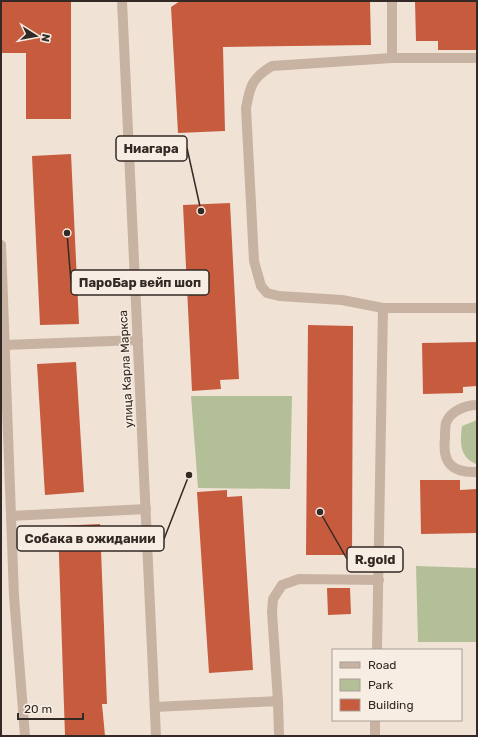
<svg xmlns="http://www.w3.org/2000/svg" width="478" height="737" font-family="Rubik,sans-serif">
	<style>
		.green { fill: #b3bf97 }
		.building { fill: #c65b3e }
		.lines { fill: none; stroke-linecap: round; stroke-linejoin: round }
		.service { stroke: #c8b3a3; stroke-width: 10 }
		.tertiary { stroke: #c8b3a3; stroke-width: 10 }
		.labels { text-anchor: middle; stroke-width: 3; stroke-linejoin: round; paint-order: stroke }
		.street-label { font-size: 12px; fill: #332925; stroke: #f8ede2 }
		.leader { fill: none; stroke: #332925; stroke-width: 1.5 }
		.callout-dot { fill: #332925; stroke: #f8ede2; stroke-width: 1.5 }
		.callout { fill: #f8ede2; stroke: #332925; stroke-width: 1.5 }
		.callout-label { font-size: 13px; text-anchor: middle; font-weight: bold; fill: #332925 }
	</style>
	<rect width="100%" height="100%" fill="#f0e3d6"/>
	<!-- green -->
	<g class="green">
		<polygon points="191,396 292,396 290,489 198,488"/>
		<path d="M477 420V464H476C459 457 460 442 462 426Z"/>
		<polygon points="416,566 477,568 477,642 418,642"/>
	</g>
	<!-- building -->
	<g class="building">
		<polygon points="1,1 71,1 71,119 26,119 26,53 1,53"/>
		<polygon points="180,1 370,1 371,45 223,47 225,131 178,133 171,7"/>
		<polygon points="415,1 477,1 477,50 438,50 438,41 416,41"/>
		<polygon points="71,154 79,324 40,325 32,156"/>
		<polygon points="230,203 239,379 220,380 221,389 192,391 183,205"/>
		<polygon points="308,325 353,326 352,555 306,555"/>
		<polygon points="477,342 477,386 463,387 463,393 423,394 422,343"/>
		<polygon points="76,362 84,492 45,495 37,364"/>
		<polygon points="420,480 460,480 460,490 477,489 477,533 421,534"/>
		<polygon points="227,490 227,497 242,496 253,670 209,673 197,492"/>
		<polygon points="100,524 107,704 102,704 105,736 65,736 58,526"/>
		<polygon points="327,588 350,588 351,614 328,615"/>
	</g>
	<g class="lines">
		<!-- service -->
		<g class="service">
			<polyline points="392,1 392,58"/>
			<path d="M477 58H392L272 66C252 78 250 86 246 108L254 261 261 286 267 293 279 296 342 300 383 308H477"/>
			<polyline points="1,245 14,596 25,736"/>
			<polyline points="5,345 138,340"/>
			<path d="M477 405C466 405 450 411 446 423 445 427 445 433 445 438 442 463 452 473 477 472"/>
			<polyline points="11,516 146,509"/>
			<polyline points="377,650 383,308"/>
			<polyline points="278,701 272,612 273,599 282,585 299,579 379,580"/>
			<polyline points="155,707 278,701 279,736"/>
			<polyline points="375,736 375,720"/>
		</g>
		<!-- tertiary -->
		<polyline class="tertiary" points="122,1 156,736"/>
	</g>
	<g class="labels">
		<!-- street labels -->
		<g class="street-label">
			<text transform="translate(126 369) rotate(-93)" y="4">улица Карла Маркса</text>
		</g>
	</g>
	<!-- callouts -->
	<path class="leader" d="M201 211L187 148M67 233L71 282M189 475L164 539M320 512L347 559"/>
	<g class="callout-dot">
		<circle cx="201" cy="211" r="4"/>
		<circle cx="67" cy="233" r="4"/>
		<circle cx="189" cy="475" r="4"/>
		<circle cx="320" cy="512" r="4"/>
	</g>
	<g class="callout">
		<rect x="116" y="136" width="71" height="25" rx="4"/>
		<rect x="71" y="270" width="138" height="25" rx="4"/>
		<rect x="17" y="526" width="147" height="25" rx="4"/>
		<rect x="347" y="547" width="56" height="25" rx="4"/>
	</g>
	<g class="callout-label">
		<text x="151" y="153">Ниагара</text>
		<text x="140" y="287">ПароБар вейп шоп</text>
		<text x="90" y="543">Собака в ожидании</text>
		<text x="375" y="564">R.gold</text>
	</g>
	<!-- border -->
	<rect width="478" height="737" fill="none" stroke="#332925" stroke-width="4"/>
	<!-- legend -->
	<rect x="332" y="649" width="130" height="72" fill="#f8ede2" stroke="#a99f96"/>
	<rect x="340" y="662" width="20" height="6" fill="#c8b3a3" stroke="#a99f96"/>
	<text x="368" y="669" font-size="12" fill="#332925">Road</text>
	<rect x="340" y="679" width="20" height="12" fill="#b3bf97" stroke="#a99f96"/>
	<text x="368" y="689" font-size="12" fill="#332925">Park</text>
	<rect x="340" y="699" width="20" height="12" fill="#c65b3e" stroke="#a99f96"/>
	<text x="368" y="709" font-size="12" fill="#332925">Building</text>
	<!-- north arrow -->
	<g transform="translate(36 36) rotate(101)" stroke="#f8ede2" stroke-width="3" paint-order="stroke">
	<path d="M0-3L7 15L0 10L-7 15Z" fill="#332925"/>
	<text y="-6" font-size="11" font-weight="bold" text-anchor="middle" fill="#332925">N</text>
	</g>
	<!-- scale -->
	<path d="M18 713v6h65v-6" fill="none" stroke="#332925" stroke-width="2"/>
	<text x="24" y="713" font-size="12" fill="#332925" stroke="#f8ede2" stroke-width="3" paint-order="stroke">20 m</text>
</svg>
